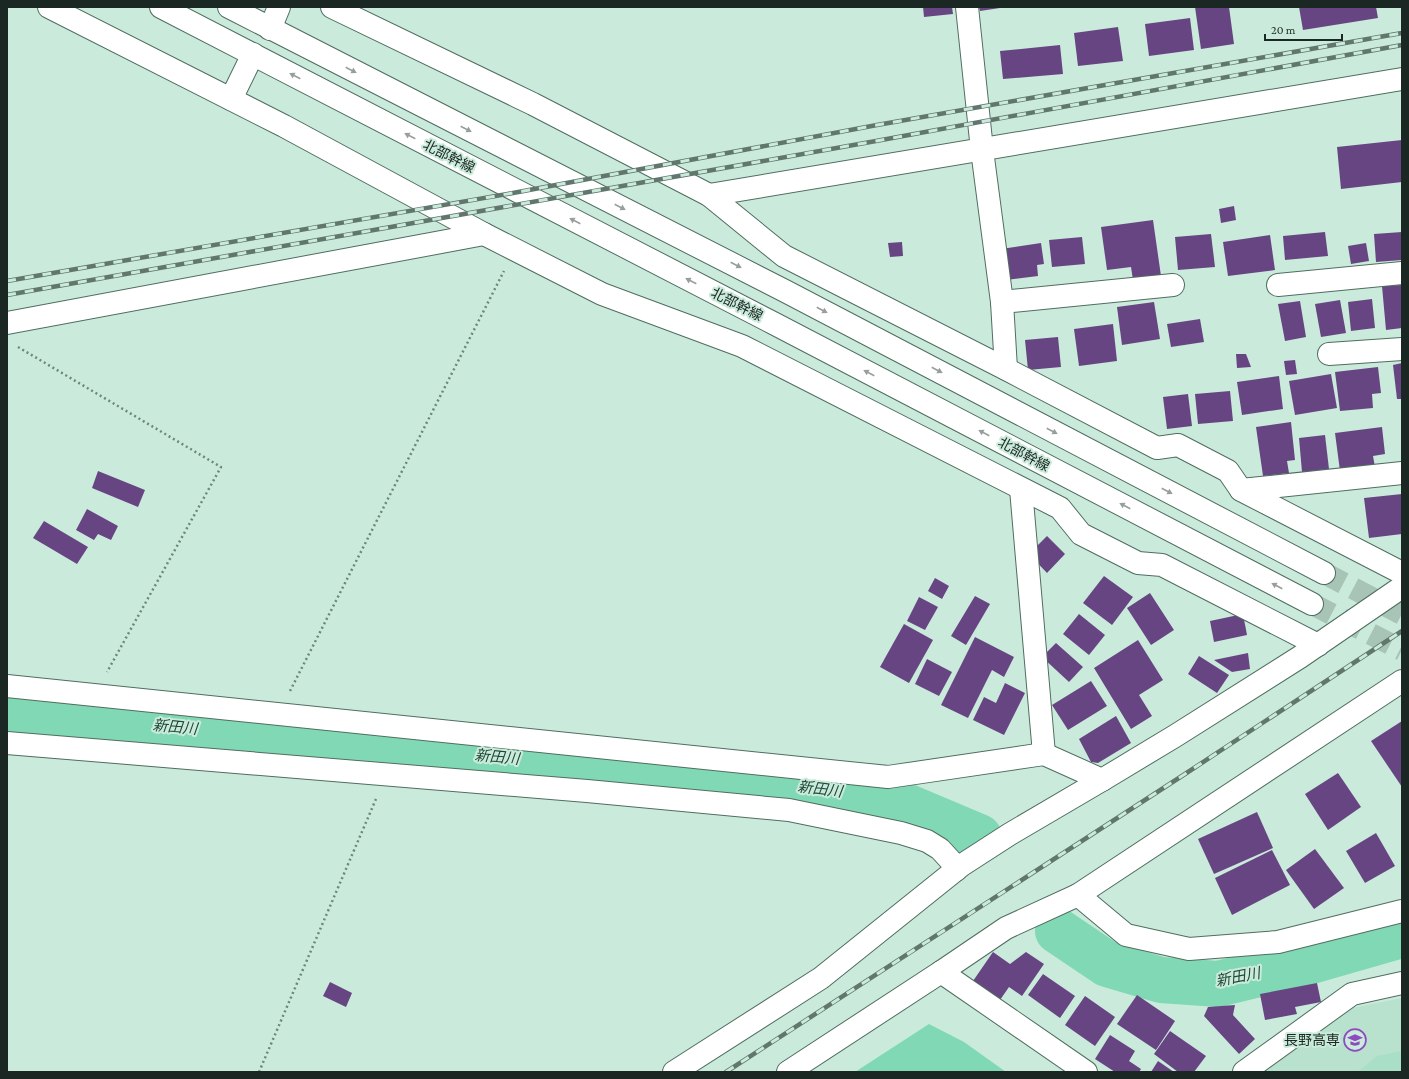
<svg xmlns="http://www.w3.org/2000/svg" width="1409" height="1079" font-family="'Crimson Pro','Noto Sans JP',serif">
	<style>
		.built { fill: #b8e1ce }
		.green { fill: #a8dfc6 }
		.water { fill: #80d9b4 }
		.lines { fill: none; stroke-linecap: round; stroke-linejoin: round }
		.river { stroke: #80d9b4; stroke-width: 46 }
		.building { fill: #674582 }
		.minor-tunnel { stroke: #a7c4b6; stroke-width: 22; stroke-dasharray: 22 11; stroke-linecap: butt }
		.minor-casing { stroke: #506d60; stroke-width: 24 }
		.path { stroke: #70867c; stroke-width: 2.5; stroke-dasharray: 2 3; stroke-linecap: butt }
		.minor { stroke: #fff; stroke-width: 22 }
		.rail-casing { stroke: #61766c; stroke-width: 4.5 }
		.rail { stroke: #caebdb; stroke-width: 3; stroke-dasharray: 9; stroke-linecap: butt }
		.oneway { fill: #989e9c }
		.labels { text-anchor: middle; stroke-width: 4; stroke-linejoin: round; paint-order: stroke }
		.street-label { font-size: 14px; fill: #1b2722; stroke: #caebdb }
		.poi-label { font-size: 14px; fill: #1b2722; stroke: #caebdb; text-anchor: end }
		.water-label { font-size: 15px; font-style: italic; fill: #204737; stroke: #caebdb }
	</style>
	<rect width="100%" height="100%" fill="#caebdb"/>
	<!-- built -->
	<polygon class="built" points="1402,998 1402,1072 1263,1072 1352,1008"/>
	<!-- green -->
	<polygon class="green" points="1402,1051 1402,1072 1358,1072 1377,1056"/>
	<!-- water -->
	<polygon class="water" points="929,1024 964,1042 1006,1072 855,1072"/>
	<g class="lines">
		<!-- river -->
		<g class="river">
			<polyline points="7,712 704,775 767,784 884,797 979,837"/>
			<polyline points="1058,931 1107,964 1161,980 1218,984 1308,962 1402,935"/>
		</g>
	</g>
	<!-- building -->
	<g class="building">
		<polygon points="923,7 952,7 953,14 924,17"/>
		<polygon points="979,7 1000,7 1000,8 980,11"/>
		<polygon points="1195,7 1229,7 1234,44 1201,49"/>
		<polygon points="1299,7 1376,7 1378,18 1303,30"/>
		<polygon points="1190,18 1194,50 1149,56 1145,24"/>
		<polygon points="1118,27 1123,61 1078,66 1074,33"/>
		<polygon points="1060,45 1063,74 1003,79 1000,51"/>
		<polygon points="1402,140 1402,182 1341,189 1337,147"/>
		<polygon points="1234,206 1236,220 1221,223 1219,209"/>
		<polygon points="1153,220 1161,276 1133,280 1131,267 1107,270 1101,227"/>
		<polygon points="1325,232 1328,256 1285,260 1283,236"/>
		<polygon points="1402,232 1402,260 1376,262 1374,234"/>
		<polygon points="1211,234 1215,267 1178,270 1175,237"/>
		<polygon points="1270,235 1275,270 1228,276 1223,242"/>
		<polygon points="1082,237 1085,264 1052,267 1049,240"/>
		<polygon points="902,242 903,256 890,257 888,243"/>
		<polygon points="1041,243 1044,264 1037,265 1038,276 1006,280 1001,249"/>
		<polygon points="1366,243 1369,261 1351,264 1348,246"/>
		<polygon points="1402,285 1402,328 1386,330 1382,286"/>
		<polygon points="1372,299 1375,328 1351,331 1348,302"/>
		<polygon points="1340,300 1346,333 1321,337 1315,304"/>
		<polygon points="1300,301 1306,337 1285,341 1278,304"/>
		<polygon points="1154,302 1160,339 1122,345 1117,307"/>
		<polygon points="1200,319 1204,342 1171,347 1167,324"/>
		<polygon points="1113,324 1117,361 1079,366 1074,329"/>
		<polygon points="1058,337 1061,367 1028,370 1025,340"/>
		<polygon points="1236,354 1246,354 1251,367 1237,368"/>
		<polygon points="1295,360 1297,374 1286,375 1284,361"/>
		<polygon points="1402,363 1402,399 1397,399 1393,365"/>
		<polygon points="1378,367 1381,393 1372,394 1373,408 1340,411 1335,372"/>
		<polygon points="1331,374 1337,408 1295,415 1289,381"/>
		<polygon points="1279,376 1283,409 1242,415 1237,382"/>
		<polygon points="1230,391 1233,421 1198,424 1195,394"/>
		<polygon points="1188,394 1192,426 1167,429 1163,397"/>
		<polygon points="1291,422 1295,460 1287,461 1289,473 1263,476 1256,427"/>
		<polygon points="1382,427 1385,454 1373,456 1375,467 1340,471 1335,433"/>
		<polygon points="1325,435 1329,469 1302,472 1299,438"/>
		<polygon points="98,471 145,490 138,507 92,488"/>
		<polygon points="1402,494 1402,534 1369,538 1364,498"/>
		<polygon points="87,509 118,526 111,540 98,534 94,540 76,530"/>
		<polygon points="44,521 88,547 77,564 33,538"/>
		<polygon points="1047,536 1065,554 1047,573 1029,554"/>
		<polygon points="1104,576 1133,597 1112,625 1083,603"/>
		<polygon points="935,578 949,586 942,599 928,591"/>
		<polygon points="1150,593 1174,630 1151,645 1127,608"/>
		<polygon points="975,596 990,604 966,645 951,636"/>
		<polygon points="919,597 938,607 925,630 907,621"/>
		<polygon points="1079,614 1105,635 1089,655 1063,634"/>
		<polygon points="1243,614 1247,635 1214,642 1210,621"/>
		<polygon points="904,624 933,640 909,683 880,667"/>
		<polygon points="975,637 1014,657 1004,677 992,670 968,718 941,705"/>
		<polygon points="1138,640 1163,680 1139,695 1152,716 1131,729 1094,668"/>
		<polygon points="1056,643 1083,667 1069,682 1042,657"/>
		<polygon points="1248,653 1250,669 1232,672 1214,660"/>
		<polygon points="1199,656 1229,675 1217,693 1188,674"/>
		<polygon points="927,659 952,672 939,696 915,684"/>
		<polygon points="1091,681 1107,706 1068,730 1052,705"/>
		<polygon points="1005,683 1025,693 1004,735 973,720 984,697 996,703"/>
		<polygon points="1116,716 1131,743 1098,763 1091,762 1079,739"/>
		<polygon points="1402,721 1402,787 1371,741"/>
		<polygon points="1338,773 1361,807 1328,830 1305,794"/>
		<polygon points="1257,812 1273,848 1214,874 1198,839"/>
		<polygon points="1376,833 1395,866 1365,883 1346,851"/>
		<polygon points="1315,849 1344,888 1314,909 1286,870"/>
		<polygon points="1272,850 1290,885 1232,915 1215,878"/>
		<polygon points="993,952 1010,964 1026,952 1044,964 1022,996 1009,987 1000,1000 973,981"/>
		<polygon points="1043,974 1075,996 1060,1018 1028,995"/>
		<polygon points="330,982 352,993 346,1007 323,996"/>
		<polygon points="1317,983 1321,1002 1295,1007 1297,1014 1265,1020 1260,994"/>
		<polygon points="1137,995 1175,1021 1156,1050 1117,1024"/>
		<polygon points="1085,996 1115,1017 1095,1046 1065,1025"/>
		<polygon points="1235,1005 1233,1015 1255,1039 1239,1054 1204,1016 1208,1007"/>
		<polygon points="1170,1031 1206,1056 1194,1072 1178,1072 1154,1054"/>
		<polygon points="1110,1035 1135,1051 1129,1061 1141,1069 1139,1072 1115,1072 1095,1059"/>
		<polygon points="1158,1061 1174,1072 1151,1072"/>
	</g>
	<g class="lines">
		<!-- minor-tunnel -->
		<g class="minor-tunnel">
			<polyline points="1324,573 1402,614"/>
			<polyline points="1312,604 1402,650"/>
		</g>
		<!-- minor casing -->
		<g class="minor-casing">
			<g id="minor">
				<polyline points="49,7 284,126 484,234 602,294 742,346 1060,508 1081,534 1138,563 1162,565 1318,645"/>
				<polyline points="161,7 775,324 1312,604"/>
				<polyline points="229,7 787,292 1324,573"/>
				<polyline points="332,7 533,104 709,195 784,256 1006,369 1157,448 1178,445 1228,471 1241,490 1402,573"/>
				<polyline points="967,7 982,150 1002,302 1006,369"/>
				<polyline points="270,29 279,7"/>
				<polyline points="231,99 253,54"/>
				<polyline points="709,195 1402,79"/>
				<polyline points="1278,285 1402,273"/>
				<polyline points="1002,302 1173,285"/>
				<polyline points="7,323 484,234"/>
				<polyline points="1329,354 1402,349"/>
				<polyline points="1021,489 1044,754"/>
				<polyline points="1241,490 1402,473"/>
				<polyline points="7,686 888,777 1044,754 1102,780 1175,736 1300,657 1402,587"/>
				<polyline points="7,743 587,791 789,810 901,833 927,841 940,849 951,861 956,870"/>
				<polyline points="1078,895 1126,935 1189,949 1278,942 1402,911"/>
				<polyline points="941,972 1006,928 1078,895 1402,681"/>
				<polyline points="674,1072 821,978 962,865 1010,834 1102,780"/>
				<polyline points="788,1072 941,972 1086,1072"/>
				<polyline points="1244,1072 1352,994 1402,983"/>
			</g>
		</g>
		<!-- path -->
		<g class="path">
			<polyline points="18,347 221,467 107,672"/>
			<polyline points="290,691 504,271"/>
			<polyline points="259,1072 376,799"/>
		</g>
		<!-- minor -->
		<use href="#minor" class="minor"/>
		<!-- rail casing -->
		<g class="rail-casing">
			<g id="rail">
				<polyline points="7,281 513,193 877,125 1402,33"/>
				<polyline points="7,295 876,141 1402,45"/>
				<polyline points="726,1072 1185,774 1402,631"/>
			</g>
		</g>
		<!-- rail -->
		<use href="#rail" class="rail"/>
	</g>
	<!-- one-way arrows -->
	<defs><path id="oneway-solid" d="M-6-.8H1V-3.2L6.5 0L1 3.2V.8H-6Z"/></defs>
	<g class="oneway">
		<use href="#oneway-solid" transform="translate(351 70) rotate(27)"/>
		<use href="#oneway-solid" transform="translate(295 76) rotate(-153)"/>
		<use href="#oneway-solid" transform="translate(466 129) rotate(27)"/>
		<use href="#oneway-solid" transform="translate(410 136) rotate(-153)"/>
		<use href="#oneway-solid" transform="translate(620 207) rotate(27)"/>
		<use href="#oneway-solid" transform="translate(575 221) rotate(-153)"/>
		<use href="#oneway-solid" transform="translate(736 265) rotate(27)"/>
		<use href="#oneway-solid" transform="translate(691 281) rotate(-153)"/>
		<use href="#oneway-solid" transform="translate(822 310) rotate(28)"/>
		<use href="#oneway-solid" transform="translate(937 370) rotate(28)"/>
		<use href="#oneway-solid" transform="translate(869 373) rotate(-152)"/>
		<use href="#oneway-solid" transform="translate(1052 431) rotate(28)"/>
		<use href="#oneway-solid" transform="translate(984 433) rotate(-152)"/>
		<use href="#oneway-solid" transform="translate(1167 491) rotate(28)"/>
		<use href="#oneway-solid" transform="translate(1125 506) rotate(-152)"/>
		<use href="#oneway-solid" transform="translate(1277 586) rotate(-152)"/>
	</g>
	<!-- icons -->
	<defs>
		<g id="university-ring" transform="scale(1.15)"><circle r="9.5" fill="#caebdb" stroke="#8e4bbf" stroke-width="1.5"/><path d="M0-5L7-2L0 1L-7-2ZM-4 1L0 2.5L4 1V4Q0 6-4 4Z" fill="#8e4bbf"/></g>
	</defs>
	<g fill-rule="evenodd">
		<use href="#university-ring" x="1355" y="1040"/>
	</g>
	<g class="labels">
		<!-- street labels -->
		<g class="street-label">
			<text transform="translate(449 156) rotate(27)" y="5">北部幹線</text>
			<text transform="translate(737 304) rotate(27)" y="5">北部幹線</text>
			<text transform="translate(1024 454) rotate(28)" y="5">北部幹線</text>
		</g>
		<!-- poi labels -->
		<g class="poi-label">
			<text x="1340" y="1045">長野高専</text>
		</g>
		<!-- water labels -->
		<g class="water-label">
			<text transform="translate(175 727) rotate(5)" y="5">新田川</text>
			<text transform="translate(497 757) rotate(5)" y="5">新田川</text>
			<text transform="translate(820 789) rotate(7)" y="5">新田川</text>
			<text transform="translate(1238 977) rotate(-11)" y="5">新田川</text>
		</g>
	</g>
	<!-- border -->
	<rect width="1409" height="1079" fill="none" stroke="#1b2722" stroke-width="16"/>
	<!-- scale -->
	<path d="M1265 34v6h77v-6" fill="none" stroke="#1b2722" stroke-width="2"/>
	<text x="1271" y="34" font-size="12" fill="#1b2722" stroke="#caebdb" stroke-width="3" paint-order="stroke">20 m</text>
</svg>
